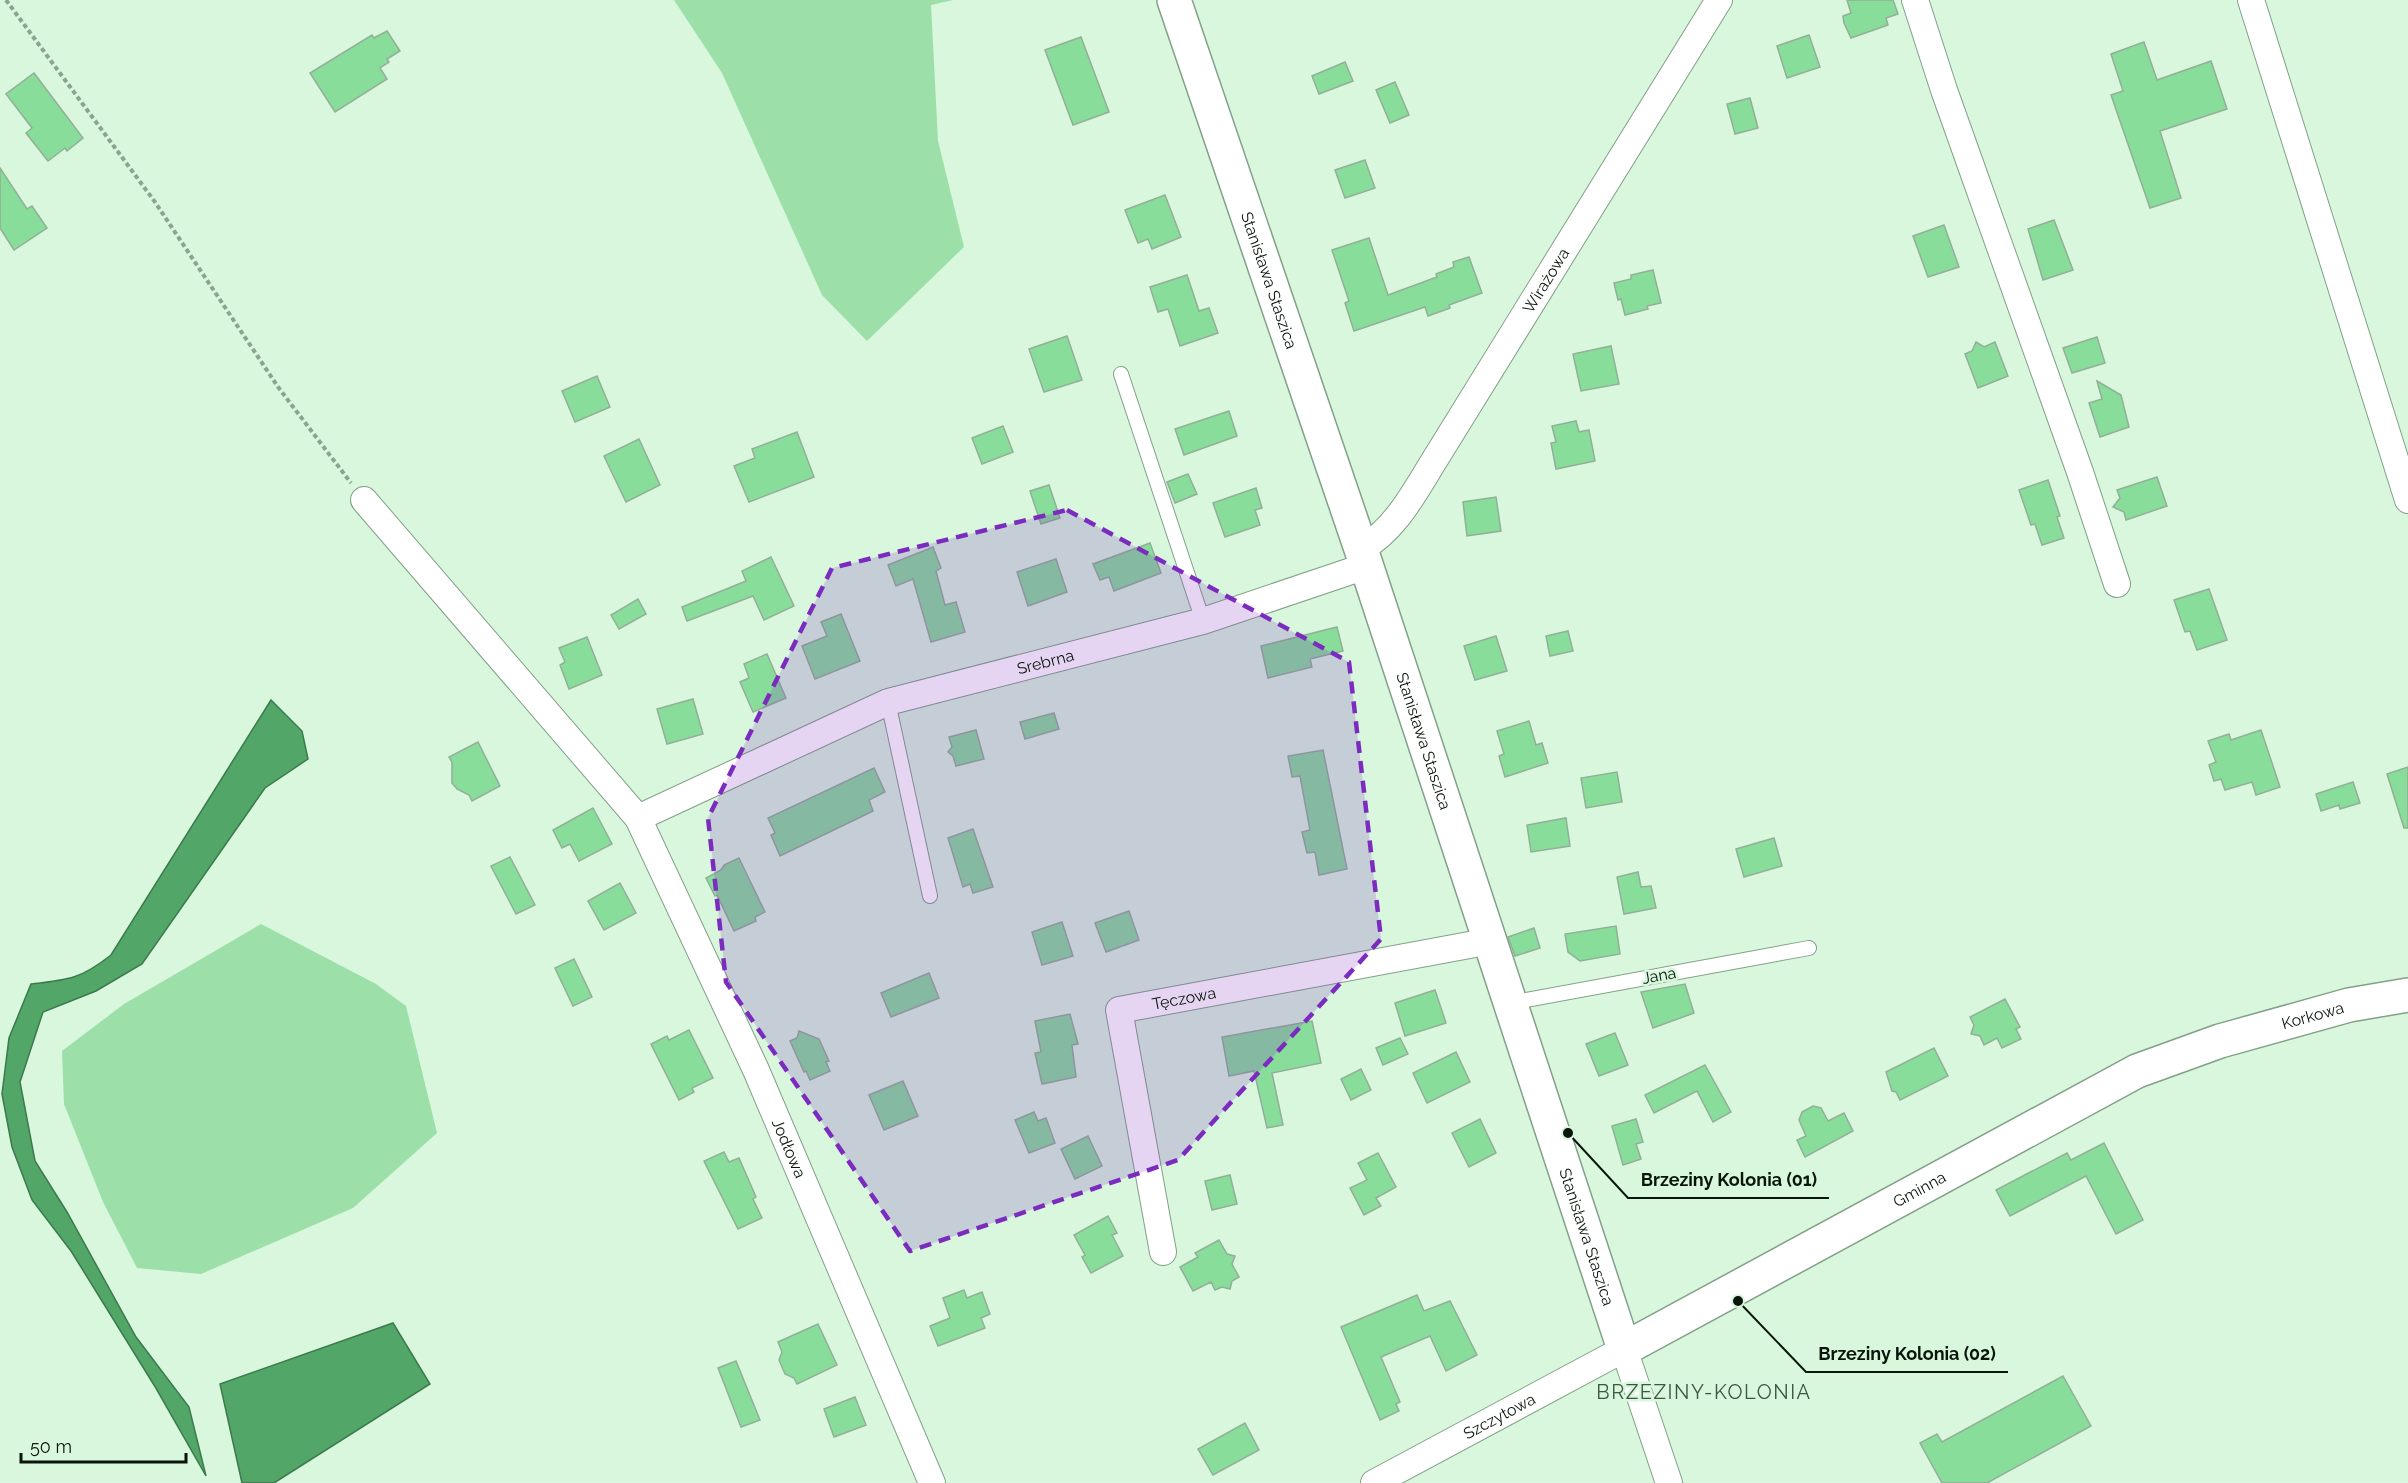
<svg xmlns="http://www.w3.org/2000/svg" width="2408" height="1483" font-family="Raleway,sans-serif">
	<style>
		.green { fill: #9cdfa9 }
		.water { fill: #52a667; stroke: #3c7a4c; stroke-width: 1.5 }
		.building { fill: #89dd9a; stroke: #92af97; stroke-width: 1.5 }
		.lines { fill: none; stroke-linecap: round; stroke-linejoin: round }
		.lane-casing { stroke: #83a088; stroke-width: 16 }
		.street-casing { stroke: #83a088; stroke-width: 28 }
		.secondary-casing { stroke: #83a088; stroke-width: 36 }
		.path { stroke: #8ba38f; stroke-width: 4; stroke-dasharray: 4.5 3; stroke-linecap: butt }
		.lane { stroke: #fff; stroke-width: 14 }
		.street { stroke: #fff; stroke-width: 26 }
		.secondary { stroke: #fff; stroke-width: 33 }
		.marked { fill: #7b2cbf; fill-opacity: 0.2; stroke: #7b2cbf; stroke-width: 4.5; stroke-dasharray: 12 8; stroke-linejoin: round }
		.labels { text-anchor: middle; stroke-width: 5; stroke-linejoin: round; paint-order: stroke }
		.street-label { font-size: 16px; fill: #0a150c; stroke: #d8f7dd }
		.quarter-label { font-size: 20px; letter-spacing: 1.5px; fill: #3d5742; stroke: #d8f7dd }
		.leader { fill: none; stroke: #0a150c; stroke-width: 2 }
		.callout-dot { fill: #0a150c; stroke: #d8f7dd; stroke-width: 2 }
		.callout-label { font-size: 18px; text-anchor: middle; font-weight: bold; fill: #0a150c; stroke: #d8f7dd; stroke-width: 5; stroke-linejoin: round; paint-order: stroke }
	</style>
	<rect width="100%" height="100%" fill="#d8f7dd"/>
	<!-- green -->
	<g class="green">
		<polygon points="674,0 953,0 931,5 938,141 964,247 867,341 822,295 722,73"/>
		<polygon points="261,924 376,984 406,1006 437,1133 353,1208 201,1274 137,1268 103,1202 64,1104 62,1051 124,1004"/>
	</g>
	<!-- water -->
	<g class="water">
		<path d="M271 700 302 731 308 759 265 788 142 964 96 991 43 1012 20 1082 35 1161 67 1212 136 1337 189 1407 206 1476 154 1385 71 1251 32 1200 12 1147 2 1094 9 1038 31 984C68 980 81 979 111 955Z"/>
		<polygon points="393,1323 430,1384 274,1483 242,1483 220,1384"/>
	</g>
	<!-- building -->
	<g class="building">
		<polygon points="1847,0 1893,0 1898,14 1886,18 1888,25 1851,38 1844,23 1843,16 1851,13"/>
		<polygon points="387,31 400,51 387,59 389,62 380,68 387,79 335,112 310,73 372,35 374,38"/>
		<polygon points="1809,35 1820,67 1787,78 1777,46"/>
		<polygon points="1081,37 1109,112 1073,125 1045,50"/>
		<polygon points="2144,42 2157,80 2211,61 2227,109 2160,131 2181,198 2150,208 2111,95 2123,91 2111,54"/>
		<polygon points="1345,62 1353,81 1319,94 1312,76"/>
		<polygon points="34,73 83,138 67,151 65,148 48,161 26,133 32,128 6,94"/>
		<polygon points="1395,82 1409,115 1390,123 1376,90"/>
		<polygon points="1750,98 1758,128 1735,134 1727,104"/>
		<polygon points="1365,160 1375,188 1345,198 1335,170"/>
		<polygon points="0,168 27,209 32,206 47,228 14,250 0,228"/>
		<polygon points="1165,195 1181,237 1152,249 1148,239 1138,243 1125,210"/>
		<polygon points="2054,220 2073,270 2043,280 2028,229"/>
		<polygon points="1944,225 1959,267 1928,277 1913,236"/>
		<polygon points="1369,238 1388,295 1437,277 1436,274 1454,267 1453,262 1469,257 1482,293 1449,305 1450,308 1428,316 1425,307 1354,331 1345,303 1349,301 1332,250"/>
		<polygon points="1653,270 1661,303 1647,306 1648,309 1625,315 1621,299 1618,300 1614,283 1631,279 1631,275"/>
		<polygon points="1187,275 1199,311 1209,308 1218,333 1180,346 1168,309 1158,312 1150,287"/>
		<polygon points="1067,336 1082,380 1044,392 1029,349"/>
		<polygon points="2097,337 2105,363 2072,373 2063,348"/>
		<polygon points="1976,342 1984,347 1995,342 2008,376 1978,388 1965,354 1972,351"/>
		<polygon points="1611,346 1619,384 1581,391 1573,354"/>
		<polygon points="597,376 610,407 575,422 562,391"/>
		<polygon points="2097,381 2121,395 2129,427 2100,437 2089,403 2102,399"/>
		<polygon points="1229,411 1237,436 1184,455 1175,429"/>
		<polygon points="1576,421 1579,432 1589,430 1595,461 1556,469 1551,443 1556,442 1552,426"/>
		<polygon points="1003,426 1013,452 982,464 972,438"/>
		<polygon points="797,432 814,477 749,502 734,466 755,458 752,449"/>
		<polygon points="639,439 660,485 626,502 604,456"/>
		<polygon points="1188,474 1197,494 1175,503 1167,482"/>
		<polygon points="2157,477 2167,506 2126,520 2124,512 2113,507 2120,498 2117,490"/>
		<polygon points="2048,480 2060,516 2057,517 2064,538 2042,545 2035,524 2031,525 2019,490"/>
		<polygon points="1049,485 1060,518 1041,524 1030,491"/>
		<polygon points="1256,488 1262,508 1255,510 1260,525 1225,537 1213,503"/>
		<polygon points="1496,497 1501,531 1467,536 1463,502"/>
		<polygon points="1150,543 1161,573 1114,591 1109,577 1100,580 1093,564"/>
		<polygon points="933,547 941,568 936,571 945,605 956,602 965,632 931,642 913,579 896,586 888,565"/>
		<polygon points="771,557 794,606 764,620 753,596 687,621 682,607 746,581 742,571"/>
		<polygon points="1056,559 1067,592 1028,606 1017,572"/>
		<polygon points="2209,589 2227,640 2197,650 2190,631 2185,632 2174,600"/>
		<polygon points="638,599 646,614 619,629 611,615"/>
		<polygon points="841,614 860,661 815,679 802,646 827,636 821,622"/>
		<polygon points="1337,627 1343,651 1310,659 1312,667 1268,678 1261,646"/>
		<polygon points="1568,631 1573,651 1550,656 1546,636"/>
		<polygon points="1496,636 1507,671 1475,680 1464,646"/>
		<polygon points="587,637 602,675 569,689 560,665 565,662 559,648"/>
		<polygon points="767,654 786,698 753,712 740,682 749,678 744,664"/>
		<polygon points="693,699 703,734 667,744 657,709"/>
		<polygon points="1054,713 1059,729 1025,739 1020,722"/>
		<polygon points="1529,721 1536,745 1542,743 1548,763 1505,777 1499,756 1504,754 1497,731"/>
		<polygon points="976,730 984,759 956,766 953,756 948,752 952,747 949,737"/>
		<polygon points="2261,730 2280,787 2256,795 2252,782 2225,790 2221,779 2214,781 2209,765 2216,762 2208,741 2229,734 2231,740"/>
		<polygon points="478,742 500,786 472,801 469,795 457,789 452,783 452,762 449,757"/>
		<polygon points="1323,750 1347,869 1319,875 1315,852 1307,853 1302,832 1310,830 1300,776 1292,777 1288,756"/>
		<polygon points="2408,767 2408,828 2404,828 2387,774"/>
		<polygon points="874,768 885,792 869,800 873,811 780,856 771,835 775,833 768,818"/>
		<polygon points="1617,772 1622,802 1586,808 1581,778"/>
		<polygon points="2353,782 2360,803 2340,809 2339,805 2321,811 2316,794"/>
		<polygon points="593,808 612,844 579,861 570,844 562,848 553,830"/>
		<polygon points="1566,818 1570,846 1531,852 1527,825"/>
		<polygon points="973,829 993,887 973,893 970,884 963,887 948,838"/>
		<polygon points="1774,838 1782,866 1744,877 1736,849"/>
		<polygon points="510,857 535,905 516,914 491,866"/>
		<polygon points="739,858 765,912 755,917 756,921 734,931 717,895 715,896 706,878 721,870 724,865"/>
		<polygon points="1638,872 1641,887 1651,886 1656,908 1624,914 1617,877"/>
		<polygon points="620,883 636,913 604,930 588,901"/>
		<polygon points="1129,911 1139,940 1106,952 1095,923"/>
		<polygon points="1062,922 1073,956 1042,965 1032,932"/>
		<polygon points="1616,926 1620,954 1580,961 1568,952 1565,934"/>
		<polygon points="1534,928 1540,948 1515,956 1508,937"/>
		<polygon points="574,959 592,997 573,1006 555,968"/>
		<polygon points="929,973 939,998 891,1017 881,993"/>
		<polygon points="1685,984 1694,1013 1653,1028 1641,992"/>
		<polygon points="1435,990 1446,1023 1405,1036 1395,1003"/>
		<polygon points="2005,999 2020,1027 2016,1029 2021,1039 2002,1048 1997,1038 1984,1045 1980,1036 1971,1034 1974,1025 1970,1017"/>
		<polygon points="1070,1014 1078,1044 1072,1045 1076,1077 1042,1084 1035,1053 1041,1052 1035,1021"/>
		<polygon points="1312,1021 1321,1063 1272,1073 1283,1125 1267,1128 1254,1071 1229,1076 1222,1037"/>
		<polygon points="689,1030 713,1078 692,1088 694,1092 679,1100 651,1044 667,1036 669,1040"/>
		<polygon points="799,1031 819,1039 829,1061 826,1062 830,1071 810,1080 806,1071 804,1072 790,1041 797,1038"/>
		<polygon points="1615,1033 1628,1065 1599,1076 1586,1044"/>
		<polygon points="1400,1038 1408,1054 1383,1065 1376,1048"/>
		<polygon points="1934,1048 1948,1076 1900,1100 1896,1092 1892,1091 1886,1072"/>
		<polygon points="1456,1052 1470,1082 1427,1103 1413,1073"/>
		<polygon points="1705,1065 1731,1112 1713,1122 1697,1091 1654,1113 1645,1095"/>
		<polygon points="1361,1069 1371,1090 1351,1100 1341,1079"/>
		<polygon points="903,1081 918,1116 884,1130 869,1095"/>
		<polygon points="1813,1106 1821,1108 1828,1121 1844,1113 1853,1131 1805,1157 1797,1140 1806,1136 1799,1120 1802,1112"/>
		<polygon points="1034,1112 1038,1121 1046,1118 1055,1143 1029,1153 1015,1120"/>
		<polygon points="1480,1119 1496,1153 1469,1167 1452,1133"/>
		<polygon points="1636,1119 1643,1142 1636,1144 1641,1159 1623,1165 1612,1126"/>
		<polygon points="1088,1136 1102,1166 1075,1179 1061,1149"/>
		<polygon points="2104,1143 2143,1220 2116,1234 2086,1176 2010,1216 1996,1190 2067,1153 2071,1160"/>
		<polygon points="724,1152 729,1162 739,1158 756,1197 753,1199 762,1218 738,1229 704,1161"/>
		<polygon points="1378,1153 1396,1187 1376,1198 1381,1206 1364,1215 1350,1188 1367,1180 1358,1163"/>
		<polygon points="1230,1175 1237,1204 1212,1210 1205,1181"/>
		<polygon points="1108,1216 1117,1233 1112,1235 1123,1256 1091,1273 1082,1257 1085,1255 1074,1235"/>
		<polygon points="1219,1240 1227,1254 1235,1256 1232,1264 1239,1277 1232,1281 1230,1289 1222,1287 1215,1290 1211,1282 1193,1291 1180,1267 1198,1257 1195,1253"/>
		<polygon points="964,1290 967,1298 982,1292 990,1314 981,1318 985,1328 938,1346 930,1326 950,1318 943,1298"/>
		<polygon points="1417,1295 1424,1311 1450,1301 1477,1355 1446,1371 1430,1336 1381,1357 1400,1402 1396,1404 1399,1411 1380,1420 1341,1327"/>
		<polygon points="818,1324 837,1365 797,1384 794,1378 785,1374 779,1360 782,1352 778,1342"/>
		<polygon points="736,1361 760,1420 741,1427 718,1368"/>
		<polygon points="2063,1376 2091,1426 1987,1483 1942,1483 1920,1443 1937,1434 1942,1442"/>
		<polygon points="855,1397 866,1425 834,1437 824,1409"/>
		<polygon points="1245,1423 1259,1450 1213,1475 1198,1449"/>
	</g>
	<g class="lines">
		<!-- lane casing -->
		<g class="lane-casing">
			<g id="lane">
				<polyline points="1121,374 1203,621"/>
				<polyline points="888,702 930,896"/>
				<polyline points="1510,1003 1809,948"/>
			</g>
		</g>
		<!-- street casing -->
		<g class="street-casing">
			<g id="street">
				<polyline points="1915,0 1944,90 2080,472 2117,584"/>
				<polyline points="2251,0 2408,500"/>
				<path id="s1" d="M364 500 638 818 756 1070 932 1483"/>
				<path id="s2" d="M1361 549C1397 529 1416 489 1437 456L1719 0"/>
				<path id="s3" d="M638 818 888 702 1203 621 1366 566"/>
				<path id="s4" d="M1163 1252 1119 1010 1491 941"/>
				<path id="s5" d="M1374 1483 1624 1349 1669 1483"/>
			</g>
		</g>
		<!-- secondary casing -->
		<g class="secondary-casing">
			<g id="secondary">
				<path id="s6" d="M1174 0 1361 549 1624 1349 2137 1071 2220 1041 2349 1005 2408 995"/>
			</g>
		</g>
		<!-- path -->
		<polyline class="path" points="6,0 155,202 278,387 351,483"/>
		<!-- lane -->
		<use href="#lane" class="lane"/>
		<!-- street -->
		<use href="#street" class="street"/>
		<!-- secondary -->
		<use href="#secondary" class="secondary"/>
	</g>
	<!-- marked area -->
	<path class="marked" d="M1067 510 1349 662 1381 939 1178 1160 910 1251 726 982 708 818 832 568Z"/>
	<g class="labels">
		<!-- street labels -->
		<g class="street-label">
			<text dy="6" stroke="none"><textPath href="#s6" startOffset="296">Stanisława Staszica</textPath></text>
			<text dy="6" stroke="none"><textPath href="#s2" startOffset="328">Wirażowa</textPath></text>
			<text dy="6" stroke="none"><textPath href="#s3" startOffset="438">Srebrna</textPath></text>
			<text dy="6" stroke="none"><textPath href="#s6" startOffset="782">Stanisława Staszica</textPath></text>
			<text transform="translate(1659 975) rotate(-10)" y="6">Jana</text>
			<text dy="6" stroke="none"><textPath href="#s4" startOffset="312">Tęczowa</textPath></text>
			<text dy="6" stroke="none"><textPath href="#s6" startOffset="2190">Korkowa</textPath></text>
			<text dy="6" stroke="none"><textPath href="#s1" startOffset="783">Jodłowa</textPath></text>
			<text dy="6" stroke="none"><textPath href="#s6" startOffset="1758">Gminna</textPath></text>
			<text dy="6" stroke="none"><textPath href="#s6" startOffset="1304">Stanisława Staszica</textPath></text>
			<text dy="6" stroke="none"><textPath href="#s5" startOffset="142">Szczytowa</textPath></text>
		</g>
		<!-- quarter labels -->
		<g class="quarter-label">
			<text x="1704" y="1399">BRZEZINY-KOLONIA</text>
		</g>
	</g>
	<!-- callouts -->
	<path class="leader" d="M1568 1133L1628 1198H1829M1738 1301L1806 1372H2008"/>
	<g class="callout-dot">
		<circle cx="1568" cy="1133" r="6"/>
		<circle cx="1738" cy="1301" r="6"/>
	</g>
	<g class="callout-label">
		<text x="1729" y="1186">Brzeziny Kolonia (01)</text>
		<text x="1907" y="1360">Brzeziny Kolonia (02)</text>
	</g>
	<!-- scale -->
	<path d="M21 1453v9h165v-9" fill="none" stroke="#0a150c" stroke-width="3"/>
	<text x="30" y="1453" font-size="18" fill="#0a150c" stroke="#d8f7dd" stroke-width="4.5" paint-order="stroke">50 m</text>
</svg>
